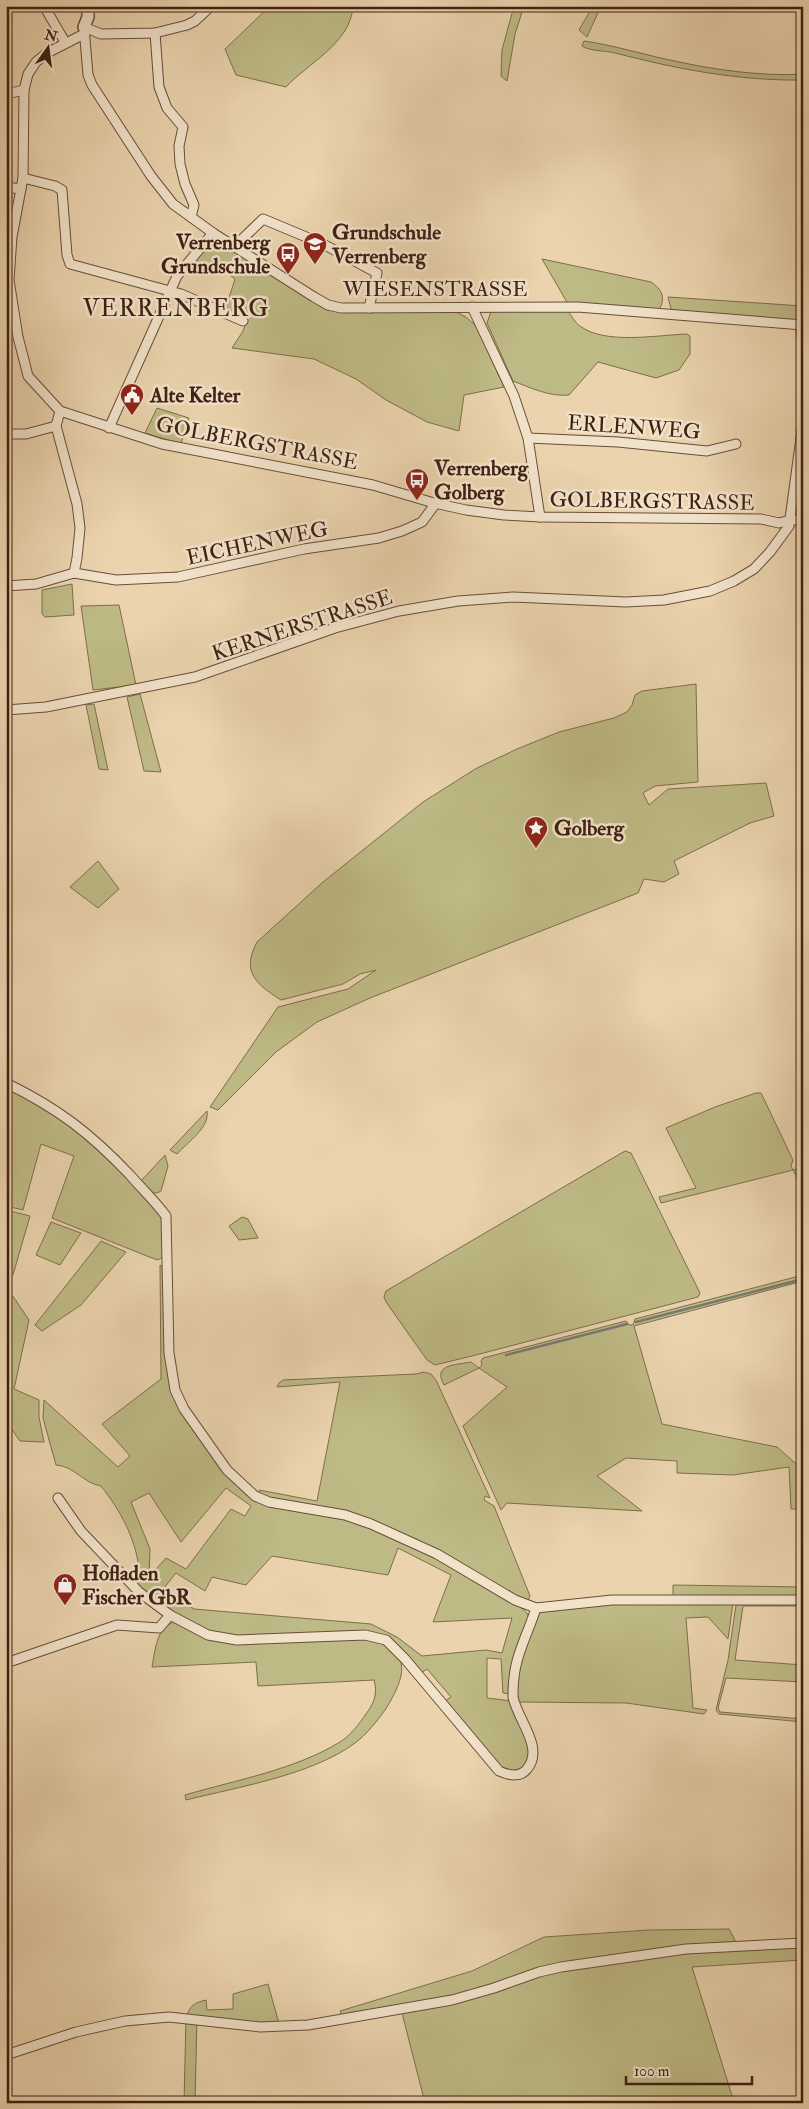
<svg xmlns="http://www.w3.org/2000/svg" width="809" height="2109" font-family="'IM FELL Double Pica',serif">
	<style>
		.green { fill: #beba85; stroke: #7f6d4c; fill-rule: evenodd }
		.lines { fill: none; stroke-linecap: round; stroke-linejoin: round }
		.stream { stroke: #787975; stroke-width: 2.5 }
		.minor-casing { stroke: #6a4d3a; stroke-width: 11 }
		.tertiary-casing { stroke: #6a4d3a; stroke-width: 14 }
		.minor { stroke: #f1e2ca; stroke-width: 9 }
		.tertiary { stroke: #f1e2ca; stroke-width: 11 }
		.labels { text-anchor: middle; stroke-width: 5; stroke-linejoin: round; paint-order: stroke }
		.poi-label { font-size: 21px; font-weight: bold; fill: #402013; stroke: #f1e2ca; text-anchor: start }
		.street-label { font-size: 21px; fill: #402013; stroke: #f1e2ca }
		.quarter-label { font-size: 24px; letter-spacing: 1px; fill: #402013; stroke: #f1e2ca }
	</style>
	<rect width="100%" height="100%" fill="#ead3ad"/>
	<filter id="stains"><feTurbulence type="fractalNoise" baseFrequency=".004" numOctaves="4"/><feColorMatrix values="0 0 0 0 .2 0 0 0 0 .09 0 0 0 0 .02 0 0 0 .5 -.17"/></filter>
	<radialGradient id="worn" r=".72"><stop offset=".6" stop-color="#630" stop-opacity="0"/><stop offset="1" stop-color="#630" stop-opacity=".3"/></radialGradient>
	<!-- green -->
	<g class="green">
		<path d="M270 6H284L298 10 301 6H353C351 43 308 63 286 87L236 75 225 49Z"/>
		<polygon points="514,6 524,6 515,34 507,81 501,76 502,50"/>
		<polygon points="593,6 601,6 587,37 579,30"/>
		<path d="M584 41C613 45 641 54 670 60 709 69 763 77 803 74V80C739 81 677 69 615 53 604 50 592 52 582 46Z"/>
		<polygon points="218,239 327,310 346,312 452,310 466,317 476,326 504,387 464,395 459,431 427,422 386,400 356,379 314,359 232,348 243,331 247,319 225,310 235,279 216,265 192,261 210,240"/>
		<path d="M542 259 651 282C662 289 666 298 659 310L568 304Z"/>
		<polygon points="668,297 803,306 803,321 677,312 671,309"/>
		<path d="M491 311H568C571 315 575 323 580 326 605 345 657 335 687 334L690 336V354L679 370 656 378 598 362 569 395C550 397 531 388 513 381L487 323Z"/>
		<polygon points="157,408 189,418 181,444 145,433"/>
		<polygon points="72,584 74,615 45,617 42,614 42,590"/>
		<polygon points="119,605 136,685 93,690 81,606"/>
		<path d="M696 684 698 782 655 786 643 793 649 805 668 789 766 783 774 816 750 823 674 861 679 874 664 882 644 879 638 893 370 998 317 1022 276 1052 218 1110 210 1107 278 1007 348 989 376 970 360 974 343 984 281 1000C256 984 241 972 257 942L323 882 423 802 477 768 517 749 559 732 614 718 627 712 632 705 635 695 642 691Z"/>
		<polygon points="140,694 161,772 144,771 127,697"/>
		<polygon points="94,704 108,770 99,769 86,705"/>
		<polygon points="98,861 119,889 98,908 70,887"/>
		<polygon points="6,1086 70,1123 150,1200 161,1215 164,1227 164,1256 158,1260 152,1258 52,1218 74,1156 41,1144 23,1210 6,1206"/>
		<polygon points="756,1093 761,1093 793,1160 791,1166 793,1170 798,1169 803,1180 803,1190 793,1170 661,1203 659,1197 696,1188 666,1128 715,1107"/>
		<path d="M207 1111C210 1127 188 1142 177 1154L170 1150Z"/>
		<polygon points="625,1151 631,1153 700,1293 698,1297 472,1356 435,1365 427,1360 386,1302 384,1297 386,1291"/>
		<path d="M165 1155 168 1166 161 1191C151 1197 147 1189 140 1182Z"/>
		<polygon points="6,1210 30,1216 13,1275 6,1270"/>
		<polygon points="242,1217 248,1219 258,1238 239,1240 229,1226"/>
		<polygon points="51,1222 81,1233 60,1265 36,1255"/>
		<polygon points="101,1241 126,1252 81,1305 42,1331 35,1325"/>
		<path d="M160 1265 165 1268C165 1308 162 1351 171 1391L253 1499 355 1521 433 1555 516 1603 527 1613 529 1618 511 1694 503 1693 501 1659 487 1658V1698L512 1701C516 1716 534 1749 527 1761 526 1765 523 1768 520 1771H507L500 1766 445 1701 451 1697 427 1669 421 1673 394 1642 378 1634 367 1631 253 1638 209 1633 156 1602 131 1579 139 1568C135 1537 120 1510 101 1486 83 1483 74 1466 56 1465L43 1418 44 1400 118 1467 130 1456 102 1424 161 1379ZM226 1488 251 1506 245 1516 231 1509 186 1569 166 1558 149 1577 150 1549 131 1502 149 1493 181 1542ZM398 1548 451 1575 433 1622 512 1618 502 1653 486 1650 422 1656 397 1637 371 1624 194 1609 164 1588 176 1573 205 1591 212 1577 246 1585 272 1556 388 1575Z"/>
		<path d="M803 1275V1281L634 1326 662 1424 777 1447 803 1470V1477H797L798 1509H791L789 1467 733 1475 677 1473V1461L626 1458 597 1476 642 1511 507 1503 501 1510 463 1426 507 1387 479 1368 444 1385C432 1364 456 1365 471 1362L479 1368 482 1365 481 1361 483 1358 626 1321 629 1325H633L635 1319Z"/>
		<polygon points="6,1286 29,1320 14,1389 39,1400 39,1417 44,1442 20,1441 6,1421"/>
		<polygon points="424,1372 431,1374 436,1380 490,1498 485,1496 484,1500 494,1506 530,1596 527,1602 373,1523 261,1495 259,1490 317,1501 340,1382 277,1387 279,1383 283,1380 416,1374"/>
		<polygon points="673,1585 803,1587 803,1597 673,1596"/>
		<polygon points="612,1603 733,1603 728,1639 708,1617 686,1618 693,1708 707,1710 704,1714 626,1703 518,1702 516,1675 521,1658 539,1612 546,1609"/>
		<polygon points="739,1603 803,1603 803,1606 743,1606 735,1660 803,1665 803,1682 726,1678 718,1708 720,1712 803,1719 803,1722 719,1714 716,1710 728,1660 736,1605"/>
		<path d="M176 1622 207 1637H365C385 1642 406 1651 401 1676 398 1688 392 1699 385 1710 377 1721 366 1735 355 1743 312 1775 238 1787 186 1800L185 1795C236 1780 294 1770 340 1742 350 1736 359 1724 366 1714 374 1703 378 1694 374 1680L258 1686 256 1662 152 1667C155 1652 156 1625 176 1622Z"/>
		<polygon points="729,1929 738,1946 803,1943 803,1960 692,1967 733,2099 661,2103 425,2103 401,2009 343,2019 340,2011 472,1971 544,1937 649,1930"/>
		<path d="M268 1984 280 2027 197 2019 195 2103H184L186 2018C190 2005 194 2003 206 2000L207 2010 233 2009V1994Z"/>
	</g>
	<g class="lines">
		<!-- stream -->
		<g class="stream">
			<polyline points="636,1322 803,1279"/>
			<polyline points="506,1355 627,1324"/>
		</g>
		<!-- minor casing -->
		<g class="minor-casing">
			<g id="minor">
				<polyline points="44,6 65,42"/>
				<polyline points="211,6 195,21 187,25 155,33 101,34 84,27 88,75 92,85 151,176 173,204 213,233 314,297 328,305 341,308 578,307 803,325"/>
				<polyline points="155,33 159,87 167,108 183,127 179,146 180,164 185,184 194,205 191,217"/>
				<polyline points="84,34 47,53 36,62 28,74 24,90 23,178 12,237 9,280 18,337 24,360 28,376 60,411 162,444 373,485 434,503 466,510 504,515 540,517 761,519 779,523 790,520 803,520"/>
				<polyline points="6,94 24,90"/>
				<polyline points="23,178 55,186 62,190 67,255 70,264 181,294 243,321"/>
				<polyline points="6,187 21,189"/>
				<polyline points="235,246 263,219 323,244 377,273 369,308"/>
				<polyline points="472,307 514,396 528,438 540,517"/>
				<polyline points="801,325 803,347"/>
				<polyline points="60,411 56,426 77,504 80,528 77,558 74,573"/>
				<polyline points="109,428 177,276 213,233"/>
				<polyline points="6,434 26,434 56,426"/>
				<polyline points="528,438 618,442 707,451 736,444"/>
				<polyline points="74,573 116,580 178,577 304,549 379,538 402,531 422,522 436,503"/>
				<polyline points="6,586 36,584 74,573"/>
				<polyline points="6,710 46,707 195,677 335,628 399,611 458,601 513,597 626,602 664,600 710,591 734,581 754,569 770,552 789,526 803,423"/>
				<path d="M6 1083C59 1109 90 1133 130 1175 142 1189 155 1201 166 1216L169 1353 175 1390 184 1409 227 1470 255 1496 269 1502 345 1515 371 1524 437 1554 515 1600 536 1608 612 1600H803"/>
				<path d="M58 1498 81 1531 139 1592 170 1615 208 1635 237 1640 365 1635 386 1640 405 1659 499 1771C508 1775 520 1778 527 1769 545 1748 517 1719 513 1697 513 1691 513 1684 514 1678 516 1654 529 1631 536 1608"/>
				<polyline points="6,1663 117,1625 159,1628 170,1615"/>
				<polyline points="6,2055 76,2032 125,2021 169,2017 260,2027 308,2025 452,2000 494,1988 539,1972 561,1967 686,1949 803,1943"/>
			</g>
		</g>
		<!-- tertiary casing -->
		<g class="tertiary-casing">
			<polyline id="tertiary" points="84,27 88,17 88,6"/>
		</g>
		<!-- minor -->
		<use href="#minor" class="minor"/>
		<!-- tertiary -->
		<use href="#tertiary" class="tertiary"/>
	</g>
	<!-- icons -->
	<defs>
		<g id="school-pin" transform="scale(1.25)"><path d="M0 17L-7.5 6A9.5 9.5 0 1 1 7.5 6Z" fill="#8f2418" stroke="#f1e2ca"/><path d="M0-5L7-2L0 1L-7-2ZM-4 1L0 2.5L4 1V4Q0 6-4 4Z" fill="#fff"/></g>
		<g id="bus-pin" transform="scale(1.25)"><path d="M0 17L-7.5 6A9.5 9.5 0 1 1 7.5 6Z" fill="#8f2418" stroke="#f1e2ca"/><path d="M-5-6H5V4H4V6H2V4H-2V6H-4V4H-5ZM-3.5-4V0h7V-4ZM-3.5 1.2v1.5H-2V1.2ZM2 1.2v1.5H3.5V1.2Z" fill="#fff"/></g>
		<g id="civic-pin" transform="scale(1.25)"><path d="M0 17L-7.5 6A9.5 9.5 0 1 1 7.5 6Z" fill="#8f2418" stroke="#f1e2ca"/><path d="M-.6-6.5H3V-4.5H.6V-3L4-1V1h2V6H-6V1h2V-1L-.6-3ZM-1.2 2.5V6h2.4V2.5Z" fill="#fff"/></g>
		<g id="sight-pin" transform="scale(1.25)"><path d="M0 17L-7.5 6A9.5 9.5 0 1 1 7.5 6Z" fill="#8f2418" stroke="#f1e2ca"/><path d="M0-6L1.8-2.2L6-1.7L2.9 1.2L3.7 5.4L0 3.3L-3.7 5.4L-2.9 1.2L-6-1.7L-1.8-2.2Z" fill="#fff"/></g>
		<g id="shop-pin" transform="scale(1.25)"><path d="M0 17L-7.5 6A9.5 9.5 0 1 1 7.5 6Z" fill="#8f2418" stroke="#f1e2ca"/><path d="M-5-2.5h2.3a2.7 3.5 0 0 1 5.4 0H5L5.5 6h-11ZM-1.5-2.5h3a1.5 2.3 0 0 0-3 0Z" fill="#fff"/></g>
	</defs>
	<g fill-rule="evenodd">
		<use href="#school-pin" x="315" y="244"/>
		<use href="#bus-pin" x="288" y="254"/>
		<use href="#civic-pin" x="132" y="395"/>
		<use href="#bus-pin" x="417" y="480"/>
		<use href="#sight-pin" x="536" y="828"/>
		<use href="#shop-pin" x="65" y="1585"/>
	</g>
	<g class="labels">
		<!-- poi labels -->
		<g class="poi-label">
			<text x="332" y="239">Grundschule<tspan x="332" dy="24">Verrenberg</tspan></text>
			<text x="270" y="249" text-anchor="end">Verrenberg<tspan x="270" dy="24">Grundschule</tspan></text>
			<text x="150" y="402">Alte Kelter</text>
			<text x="434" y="475">Verrenberg<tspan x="434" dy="24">Golberg</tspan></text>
			<text x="554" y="835">Golberg</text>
			<text x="82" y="1580">Hofladen<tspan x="82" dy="24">Fischer GbR</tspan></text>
		</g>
		<!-- street labels -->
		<g class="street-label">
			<text x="435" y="296">WIESENSTRASSE</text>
			<text transform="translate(634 427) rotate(4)" y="7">ERLENWEG</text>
			<text transform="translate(257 443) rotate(11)" y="7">GOLBERGSTRASSE</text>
			<text transform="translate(652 501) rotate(1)" y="7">GOLBERGSTRASSE</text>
			<text transform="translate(257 543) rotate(-12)" y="7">EICHENWEG</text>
			<text transform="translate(302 625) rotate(-18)" y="7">KERNERSTRASSE</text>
		</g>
		<!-- quarter labels -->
		<g class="quarter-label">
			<text x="176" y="316">VERRENBERG</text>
		</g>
	</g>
	<!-- margin -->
	<rect width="809" height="2109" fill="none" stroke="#ead3ad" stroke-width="25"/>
	<rect x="8" y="8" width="794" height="2094" fill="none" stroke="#402013" stroke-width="2.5"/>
	<rect x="12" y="12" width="784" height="2084" fill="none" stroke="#402013"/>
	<!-- north arrow -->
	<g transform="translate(48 48) rotate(14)" stroke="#f1e2ca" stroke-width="4" paint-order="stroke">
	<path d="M0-4L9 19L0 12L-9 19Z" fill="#402013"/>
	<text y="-8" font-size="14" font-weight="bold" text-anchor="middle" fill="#402013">N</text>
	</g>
	<!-- scale -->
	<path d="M626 2076v8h126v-8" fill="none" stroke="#402013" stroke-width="2.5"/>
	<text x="634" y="2076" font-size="15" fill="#402013" stroke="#f1e2ca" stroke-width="4" paint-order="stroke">100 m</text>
	<rect width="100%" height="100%" filter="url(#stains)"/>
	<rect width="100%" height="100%" fill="url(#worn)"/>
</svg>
